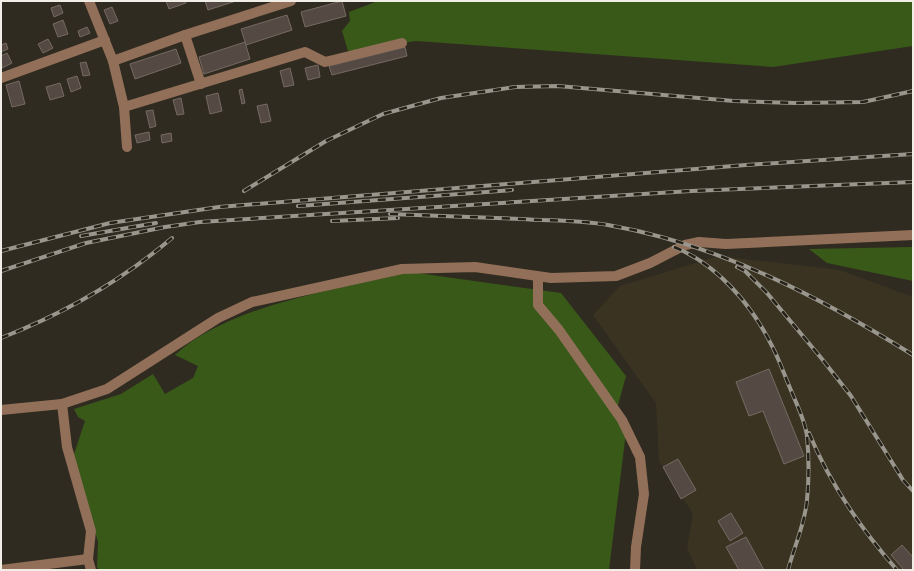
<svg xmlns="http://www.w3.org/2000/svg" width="914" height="571" font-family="'Playfair Display',serif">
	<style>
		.built { fill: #3a3322 }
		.green { fill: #395918 }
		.building { fill: #554a43; stroke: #766a63 }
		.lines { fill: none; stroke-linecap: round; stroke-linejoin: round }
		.minor { stroke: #926f58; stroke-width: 10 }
		.rail-casing { stroke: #99968d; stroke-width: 4 }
		.rail { stroke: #252117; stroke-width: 2.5; stroke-dasharray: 8; stroke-linecap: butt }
	</style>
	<rect width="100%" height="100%" fill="#2f2b20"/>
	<!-- built -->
	<polygon class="built" points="718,256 840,270 913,297 913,570 697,570 687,548 693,514 659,461 656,403 593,315 620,286"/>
	<!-- green -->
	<g class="green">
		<polygon points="378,1 913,1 913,46 773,67 416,41 348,51 342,31 350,21 349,12"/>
		<polygon points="913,247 913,281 827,263 809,249"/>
		<path d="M410 272 561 293 626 376 617 409 627 424 609 570H99L97 567 98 542 73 457 85 421 78 417 74 409 121 394 153 374 165 394 193 378 198 366 175 355C228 305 340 289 410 272Z"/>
	</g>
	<!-- building -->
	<g class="building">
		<polygon points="166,1 186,1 186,3 169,9"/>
		<polygon points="205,1 236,1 208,10"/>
		<polygon points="342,1 346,16 305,27 301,12"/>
		<polygon points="60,5 63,13 54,17 51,8"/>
		<polygon points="112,7 118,21 110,24 104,10"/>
		<polygon points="287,15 292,30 246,45 241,29"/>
		<polygon points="63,20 68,34 58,37 53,24"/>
		<polygon points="87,27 90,33 80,37 78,31"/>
		<polygon points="48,39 53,48 43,53 38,44"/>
		<polygon points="245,42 250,59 204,74 199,57"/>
		<polygon points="6,43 8,49 1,52 1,45"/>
		<polygon points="405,47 407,56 332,75 329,66"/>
		<polygon points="176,49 181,63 135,79 130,64"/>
		<polygon points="7,53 12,63 2,68 1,56"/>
		<polygon points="86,62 90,75 83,76 80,63"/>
		<polygon points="318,65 320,77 308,80 305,68"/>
		<polygon points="290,68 294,85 284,87 280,71"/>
		<polygon points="77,76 81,88 71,92 67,79"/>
		<polygon points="19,81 25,104 12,107 6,85"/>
		<polygon points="60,83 64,96 50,100 46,87"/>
		<polygon points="242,89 245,103 242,104 239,90"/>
		<polygon points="218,93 222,111 210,114 206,96"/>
		<polygon points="181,98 184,114 177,115 173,100"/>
		<polygon points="267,104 271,121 261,123 257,106"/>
		<polygon points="153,110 156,126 150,128 146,111"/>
		<polygon points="149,132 150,140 137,143 135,135"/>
		<polygon points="171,133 172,141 162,143 161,135"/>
		<polygon points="769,369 804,456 784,464 763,411 749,416 736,382"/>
		<polygon points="678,459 696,490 681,499 663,467"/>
		<polygon points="731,513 743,533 730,541 718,521"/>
		<polygon points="746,537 764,570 739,570 726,547"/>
		<polygon points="902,545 913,557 913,570 904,570 891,555"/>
	</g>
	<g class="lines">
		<!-- minor -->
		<g class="minor">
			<polyline points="89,1 113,61 124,107 127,147"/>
			<polyline points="185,35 201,84"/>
			<polyline points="113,61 185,35 291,1"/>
			<polyline points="1,78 105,40"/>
			<polyline points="124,107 305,52 325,62 402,43"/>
			<polyline points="538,277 538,305 559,330 622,420 640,457 644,494 636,547 635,570"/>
			<polyline points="62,404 67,447 91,531 88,559 91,570"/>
			<polyline points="1,410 62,404 107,389 218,318 252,302 402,269 475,267 551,278 616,276 650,263 685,245 699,242 726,244 913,235"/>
			<polyline points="1,570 88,559"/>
		</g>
		<!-- rail casing -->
		<g class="rail-casing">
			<g id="rail">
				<polyline points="244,191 326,141 383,114 441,98 515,87 558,86 734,101 795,103 863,102 913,91"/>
				<polyline points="298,206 512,190"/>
				<path d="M390 214C434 216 477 217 521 219 550 221 579 220 608 225 718 244 820 297 913 355"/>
				<polyline points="332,221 398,218"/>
				<polyline points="81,236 156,223"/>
				<path d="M674 247C717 264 752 305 772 346 779 359 784 374 790 388 796 403 805 420 807 436 809 457 809 479 807 500 805 524 794 547 788 570"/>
				<polyline points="1,251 110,223 219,207 746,165 913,154"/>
				<polyline points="737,267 745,271 767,293 822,359 851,396 903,480 913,491"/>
				<polyline points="1,271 86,243 165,227 200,222 691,191 913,182"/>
				<path d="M1 338C63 314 121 281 172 238"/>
				<path d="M809 433C830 484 861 529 897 570"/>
			</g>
		</g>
		<!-- rail -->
		<use href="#rail" class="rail"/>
	</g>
	<!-- border -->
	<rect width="914" height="571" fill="none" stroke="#f1eee7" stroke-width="4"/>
</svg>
